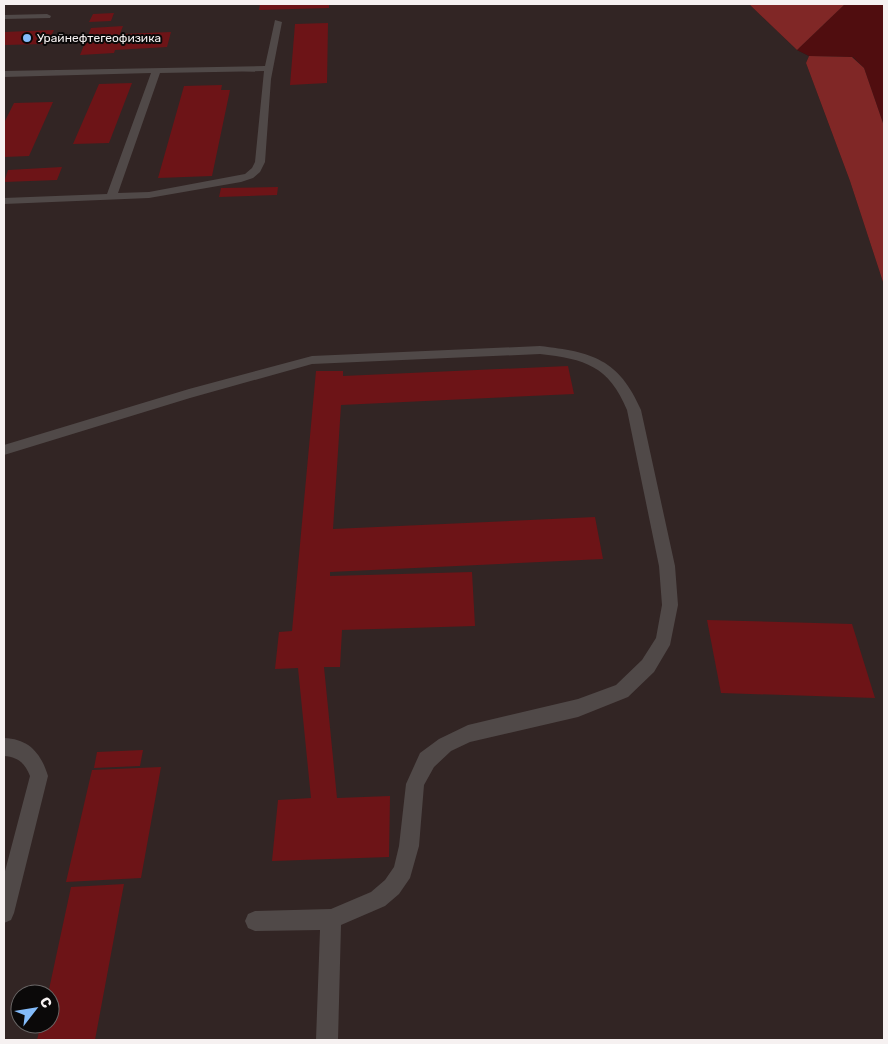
<svg xmlns="http://www.w3.org/2000/svg" width="888" height="1044" font-family="Rubik,sans-serif">
	<style>
		.built { fill: #322524; fill-rule: evenodd }
		.green { fill: #500d0f }
		.forest { fill: #802726 }
		.building { fill: #6d1417 }
		.lines { fill: none; stroke-linecap: round; stroke-linejoin: round }
		.minor { fill: #504948; fill-rule: evenodd }
		.poi-dot { fill: #84bcfb; stroke: #0b0909; stroke-width: 2 }
		.labels { text-anchor: middle; stroke-width: 4; stroke-linejoin: round; paint-order: stroke }
		.far-poi-label { font-size: 12px; fill: #f6f1f1; stroke: #0b0909; text-anchor: start }
	</style>
	<rect width="100%" height="100%" fill="#241e1d"/>
	<!-- built -->
	<path class="built" d="M4 4H749L797 50 809 56 806 63 850 181 884 285V690L883 694 884 705V1040H4ZM20 994H50V1024H20Z"/>
	<!-- green -->
	<polygon class="green" points="845,4 884,4 884,126 864,68 853,57 809,56 797,50"/>
	<!-- forest -->
	<g class="forest">
		<polygon points="749,4 845,4 797,50"/>
		<polygon points="809,56 852,57 864,68 884,126 884,285 850,181 806,63"/>
	</g>
	<!-- building -->
	<g class="building">
		<polygon points="260,4 329,4 329,8 259,10"/>
		<polygon points="114,13 111,21 89,22 93,14"/>
		<polygon points="328,23 327,83 290,85 295,24"/>
		<polygon points="123,26 120,34 171,32 167,47 115,50 114,53 80,55 91,28"/>
		<polygon points="54,30 47,44 4,45 4,32"/>
		<polygon points="132,83 109,143 73,144 99,84"/>
		<polygon points="222,85 221,90 230,90 212,176 158,178 184,86"/>
		<polygon points="53,102 29,156 4,157 4,123 14,103"/>
		<polygon points="62,167 57,180 4,182 8,170"/>
		<polygon points="278,187 277,195 219,197 221,188"/>
		<polygon points="568,366 574,394 341,405 333,529 595,517 603,559 330,572 330,576 472,572 475,626 342,630 340,667 324,667 337,798 390,796 389,857 272,861 278,800 311,798 298,668 275,669 279,632 292,631 316,371 343,371 343,376"/>
		<polygon points="707,620 852,624 875,698 721,693"/>
		<polygon points="143,750 140,766 94,768 97,752"/>
		<polygon points="161,767 141,878 66,882 92,770"/>
		<polygon points="124,884 95,1040 37,1040 41,1024 50,1024 50,994 48,994 71,887"/>
	</g>
	<g class="lines">
		<!-- minor -->
		<g class="minor">
			<polygon points="47,14 51,16 50,18 4,19 4,15"/>
			<path d="M275 20 282 22 271 79 265 162 260 172 253 178 241 182 149 198 4 204V198L107 194 151 73 4 77V71L265 66ZM264 71 255 162 252 168 245 174 149 192 118 193 160 73Z"/>
			<path d="M540 346C592 352 619 359 641 410L675 566 678 605 670 645 654 672 628 697 578 717 470 742 451 751 434 767 424 785 419 846 410 878 399 894 385 906 341 925 338 1040H316L320 930 255 931 248 928 245 921 248 914 255 911 331 909 371 892 385 880 394 867 399 846 406 784 420 753 439 739 468 725 578 699 616 685 642 660 656 638 662 605 659 566 627 410C609 366 585 359 540 354L312 364 190 398 4 455V445L189 389 312 356Z"/>
			<path d="M4 738C29 739 41 753 48 776L14 913 11 920 4 923V875L30 776C25 763 18 757 4 756Z"/>
		</g>
	</g>
	<!-- markers -->
	<circle class="poi-dot" cx="27" cy="38" r="5"/>
	<g class="labels">
		<!-- far-poi labels -->
		<g class="far-poi-label">
			<text x="37" y="42">Урайнефтегеофизика</text>
		</g>
	</g>
	<!-- border -->
	<rect width="888" height="1044" fill="none" stroke="#f6f1f1" stroke-width="10"/>
	<!-- north arrow -->
	<g transform="translate(35 1009) rotate(59)"><circle r="24" fill="#0b0909" stroke="#696666"/>
	<path d="M0-4L9 19L0 12L-9 19Z" fill="#84bcfb"/>
	<text y="-8" font-size="14" font-weight="bold" text-anchor="middle" fill="#f6f1f1">С</text>
	</g>
</svg>
